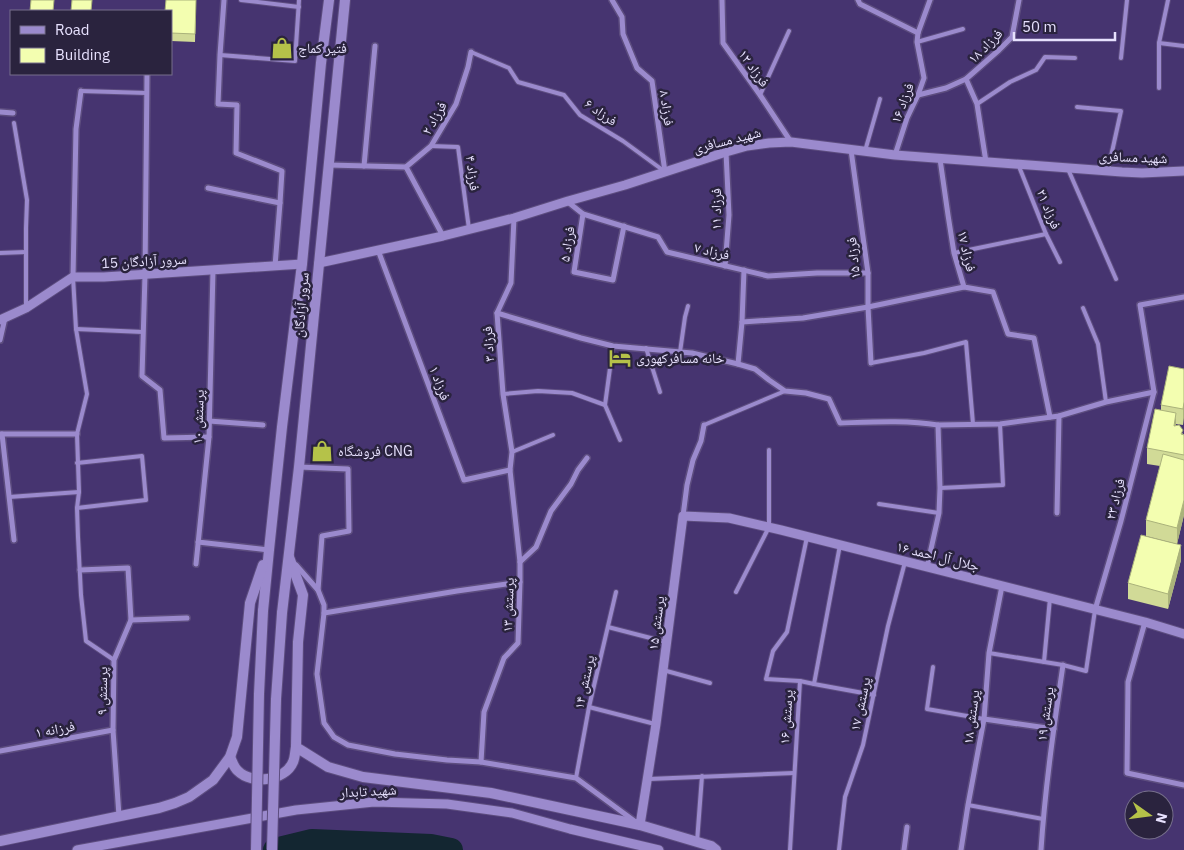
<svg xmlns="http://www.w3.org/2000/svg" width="1184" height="850" font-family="'IBM Plex Sans','Noto Naskh Arabic',sans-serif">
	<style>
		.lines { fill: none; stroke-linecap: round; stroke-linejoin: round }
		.river { stroke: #132631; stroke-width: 24 }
		.service-casing { stroke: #5d4d7f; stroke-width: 6 }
		.minor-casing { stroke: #5d4d7f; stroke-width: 8 }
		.tertiary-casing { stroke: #5d4d7f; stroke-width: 11 }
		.secondary-casing { stroke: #5d4d7f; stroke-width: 12 }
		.service { stroke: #9b8acd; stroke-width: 4 }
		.minor { stroke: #9b8acd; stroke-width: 5 }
		.tertiary { stroke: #9b8acd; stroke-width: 9 }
		.secondary { stroke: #9b8acd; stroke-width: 10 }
		.secondary-bridge-casing { stroke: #5d4d7f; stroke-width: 12; stroke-linecap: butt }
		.secondary-bridge { stroke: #9b8acd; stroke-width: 10 }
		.wall { fill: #d1da97 }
		.shaded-wall { fill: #aab27b }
		.building { fill: #f3feb0; stroke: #aab27b }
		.labels { text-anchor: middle; stroke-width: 5; stroke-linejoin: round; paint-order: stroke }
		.street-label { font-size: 14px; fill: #e7e1fe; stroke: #2a233e }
		.poi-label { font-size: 14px; fill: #e7e1fe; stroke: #2a233e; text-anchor: start }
	</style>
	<rect width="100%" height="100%" fill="#463470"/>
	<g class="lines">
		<!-- river -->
		<polyline class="river" points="275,850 312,841 431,846 451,850"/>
		<!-- service casing -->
		<g class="service-casing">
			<g id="service">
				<polyline points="241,0 299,7"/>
				<polyline points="917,42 963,29"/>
				<polyline points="1159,43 1184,46"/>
				<polyline points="471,52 509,68 518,82 564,95 580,115 623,141 664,171"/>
				<polyline points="220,55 295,61 299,0"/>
				<polyline points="1121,58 1127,0"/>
				<polyline points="1159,88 1159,43 1168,0"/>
				<polyline points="81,91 147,93"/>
				<polyline points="760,95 789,31"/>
				<polyline points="977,104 1010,82 1036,70 1045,57 1075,58"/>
				<polyline points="1077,107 1121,111 1108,170"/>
				<polyline points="14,123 27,200 26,228 26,307"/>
				<polyline points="431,146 458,147 469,229"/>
				<polyline points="865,151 880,99"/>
				<polyline points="1018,164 1046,234 1060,262"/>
				<polyline points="1068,169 1116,279"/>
				<polyline points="0,253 26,252"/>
				<polyline points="954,253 1046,234"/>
				<polyline points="73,277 76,329 87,394 77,434 79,492 77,508 78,537 81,595 86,641 114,660"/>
				<polyline points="1083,308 1098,344 1106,402"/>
				<polyline points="76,329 143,332"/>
				<polyline points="613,346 605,405 620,440"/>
				<polyline points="646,348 660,392"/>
				<polyline points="680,352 685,317 688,306"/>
				<polyline points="871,363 924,353 966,342 973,424"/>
				<polyline points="503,394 538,391 572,393 605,405"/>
				<polyline points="704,425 785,391"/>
				<polyline points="512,452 553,435"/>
				<polyline points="77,463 142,456 146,500 77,508"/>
				<polyline points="940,488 1003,485 1000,424"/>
				<polyline points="9,497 79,492"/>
				<polyline points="879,504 939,513"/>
				<polyline points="736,592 769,527 769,450"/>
				<polyline points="608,627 666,642"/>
				<polyline points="989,653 1063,665 1086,671 1095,610"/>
				<polyline points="1044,662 1050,598"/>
				<polyline points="933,667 927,709 984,719"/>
				<polyline points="663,670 710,683"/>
				<polyline points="800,681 766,679 773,651 787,632 807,537"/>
				<polyline points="814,684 874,695"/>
				<polyline points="589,707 655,724"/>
				<polyline points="576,778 589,707 616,592"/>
				<polyline points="649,779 794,773"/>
				<polyline points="968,805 1043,819"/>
				<polyline points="697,842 702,776"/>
				<polyline points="790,850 800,681 814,684 840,545"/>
				<polyline points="839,850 845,797 863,745 888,626 905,562"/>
			</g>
		</g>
		<!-- minor casing -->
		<g class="minor-casing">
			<g id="minor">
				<polyline points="224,0 220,55 218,104 237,105 236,153 282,171 280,203 275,266"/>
				<polyline points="612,0 622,17 623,34 637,68 652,81 665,172"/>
				<polyline points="722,0 723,43 760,95 791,142"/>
				<polyline points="858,0 860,4 918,33"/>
				<polyline points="147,74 145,275 142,376 160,390 164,438 209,437"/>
				<polyline points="918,95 946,88 966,79"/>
				<polyline points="0,112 13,113"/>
				<polyline points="851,150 868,273 868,307 871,363"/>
				<polyline points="895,155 907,118 918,95 924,78 917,42 918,33 930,0"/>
				<polyline points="940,159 948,215 954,253 964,287 993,292 1008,334 1034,338 1050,417"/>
				<polyline points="986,162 977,104 966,79 999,50 1012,37 1019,0"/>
				<polyline points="329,165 406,167"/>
				<polyline points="364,166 375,46"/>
				<polyline points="208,188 280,203"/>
				<polyline points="568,202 583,214 658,237 667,252 768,276 817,273 868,273"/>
				<polyline points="583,214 574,272 613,280 624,226"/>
				<polyline points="443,236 406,167 431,146 456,104 468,67 471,52"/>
				<polyline points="378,250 464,480 510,470"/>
				<polyline points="725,266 729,215 726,152"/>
				<polyline points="73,277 76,129 81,91"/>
				<path d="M497 313 581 338 613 346 692 353 738 364 755 369 769 380 785 391 806 393 829 399 840 423C872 422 907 420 938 425L940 488 939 513 927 567"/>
				<polyline points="742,322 803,318 868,307 964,287"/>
				<polyline points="0,340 5,318"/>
				<polyline points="738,364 742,322 744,270"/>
				<polyline points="209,421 263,425"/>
				<polyline points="938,425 1000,424 1059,416 1106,402 1154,392"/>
				<polyline points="0,434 77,434"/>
				<polyline points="2,434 14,540"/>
				<polyline points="299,467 348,469 349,531 322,536 318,590"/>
				<polyline points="1057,513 1059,416"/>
				<polyline points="683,516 687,485 693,460 701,441 704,425"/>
				<polyline points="198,542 269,550"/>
				<polyline points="520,562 536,547 551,511 571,484 578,470 587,458"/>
				<polyline points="196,564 209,437 213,270"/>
				<polyline points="296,565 318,590 324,605 324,613 317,674 324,723 334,737 348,745 395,754 447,760 481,762 576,778 633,820"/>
				<polyline points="80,570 128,568 131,620 114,660 113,730 119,816"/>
				<polyline points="1095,610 1121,521 1154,392 1140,305 1184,297"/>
				<polyline points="324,613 457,591 520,582"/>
				<polyline points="131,620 187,618"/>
				<polyline points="1145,622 1128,682 1127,773 1184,785"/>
				<polyline points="984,719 1054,729"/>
				<polyline points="0,751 113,730"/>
				<polyline points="481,762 484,712 504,658 518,643 520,582 520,562 510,470 512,452 503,394 497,313 511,283 514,218"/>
				<polyline points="904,850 907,827"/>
				<polyline points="961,850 968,805 984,719 989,653 1002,586"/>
				<path d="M1041 850C1045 788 1054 726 1063 665"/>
			</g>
		</g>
		<!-- tertiary casing -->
		<g class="tertiary-casing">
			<g id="tertiary">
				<polyline points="319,263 443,236 514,218 568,201 625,185 726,152 747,146 769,143 791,142 895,155 1122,172 1142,173 1184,171"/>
				<polyline points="0,320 26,308 73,277 104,277 302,264"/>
				<polyline points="640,825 656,724 683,516 729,518 781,530 1145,622 1184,634"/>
				<polyline points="77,850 296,810 374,802 447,804 512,813 570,829 659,850"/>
			</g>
		</g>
		<!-- secondary casing -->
		<g class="secondary-casing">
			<g id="secondary">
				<polyline points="289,557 303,595 298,642 296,747 328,767 363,777 491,793 640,825 711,846 716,850"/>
				<polyline points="263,611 269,550 282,427 302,264 321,63 329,0"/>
				<polyline points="282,613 299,467 345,0"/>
				<path d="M230 757C232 761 234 768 238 771 252 785 285 781 293 762 295 758 295 752 296 747"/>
				<polyline points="0,841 159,808 175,803 189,797 213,780 230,757 237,737 250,603 263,565"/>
			</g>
		</g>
		<!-- service -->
		<use href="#service" class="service"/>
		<!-- minor -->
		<use href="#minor" class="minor"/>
		<!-- tertiary -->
		<use href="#tertiary" class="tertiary"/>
		<!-- secondary -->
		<use href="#secondary" class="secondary"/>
		<!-- secondary-bridge casing -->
		<g class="secondary-bridge-casing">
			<g id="secondary-bridge">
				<polyline points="256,850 259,694 263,611"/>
				<polyline points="272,850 276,699 282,613"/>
			</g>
		</g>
		<!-- secondary-bridge -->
		<use href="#secondary-bridge" class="secondary-bridge"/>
	</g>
	<!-- wall -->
	<g class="wall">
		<polygon points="196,0 195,42 171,41 171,11"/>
		<polygon points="1184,369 1183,425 1176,424 1176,425 1183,434 1184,435 1184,515 1177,544 1146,536 1146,520 1160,466 1147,464 1147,448 1161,410 1161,405"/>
		<polygon points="1181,560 1168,609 1128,599 1128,583"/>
	</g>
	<!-- shaded-wall -->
	<g class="shaded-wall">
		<polygon points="1184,402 1184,418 1183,425 1183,409"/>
		<polygon points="1176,413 1176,428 1174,426"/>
		<polygon points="1184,500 1184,515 1177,544 1177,528"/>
		<polygon points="1181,545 1181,560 1168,609 1168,594"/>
	</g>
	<!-- building -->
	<g class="building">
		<polygon points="31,0 54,0 53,11 30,11"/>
		<polygon points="72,0 92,0 91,11 71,11"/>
		<polygon points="166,0 196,0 195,34 171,33 171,11 165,11"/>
		<polygon points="1169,366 1184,369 1184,402 1183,409 1161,405"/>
		<polygon points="1155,409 1176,413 1174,426 1179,425 1183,430 1181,434 1184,435 1184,455 1147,448"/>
		<polygon points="1163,454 1184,460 1184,500 1177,528 1146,520"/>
		<polygon points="1141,535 1181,545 1168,594 1128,583"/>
	</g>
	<!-- icons -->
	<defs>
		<g id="shop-bare" transform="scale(1.725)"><path d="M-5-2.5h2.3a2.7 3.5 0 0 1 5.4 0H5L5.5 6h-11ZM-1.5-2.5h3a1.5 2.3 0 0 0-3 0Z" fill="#b5c249" stroke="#2a233e" stroke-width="2.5" paint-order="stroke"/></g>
		<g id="hotel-bare" transform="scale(1.725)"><path d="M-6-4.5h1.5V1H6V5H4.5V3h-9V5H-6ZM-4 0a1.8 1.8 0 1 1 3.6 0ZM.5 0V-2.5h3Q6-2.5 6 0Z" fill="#b5c249" stroke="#2a233e" stroke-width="2.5" paint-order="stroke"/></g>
	</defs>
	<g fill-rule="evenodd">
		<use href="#shop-bare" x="282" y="48"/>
		<use href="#hotel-bare" x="620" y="358"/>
		<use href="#shop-bare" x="322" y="451"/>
	</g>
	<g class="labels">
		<!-- street labels -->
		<g class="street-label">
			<text transform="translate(985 46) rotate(-45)" y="5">فرزاد ۱۸</text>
			<text transform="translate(754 68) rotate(54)" y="5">فرزاد ۱۲</text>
			<text transform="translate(902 103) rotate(-69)" y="5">فرزاد ۱۶</text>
			<text transform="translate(667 108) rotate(82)" y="5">فرزاد ۸</text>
			<text transform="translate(601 112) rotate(35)" y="5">فرزاد ۶</text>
			<text transform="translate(434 118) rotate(-60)" y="5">فرزاد ۲</text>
			<text transform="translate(727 140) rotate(-14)" y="5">شهید مسافری</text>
			<text transform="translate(1133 157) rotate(2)" y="5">شهید مسافری</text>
			<text transform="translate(473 173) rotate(83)" y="5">فرزاد ۴</text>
			<text transform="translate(716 209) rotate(-90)" y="5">فرزاد ۱۱</text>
			<text transform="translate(1049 209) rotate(68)" y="5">فرزاد ۲۱</text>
			<text transform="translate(567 244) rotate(-81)" y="5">فرزاد ۵</text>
			<text transform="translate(712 251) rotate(13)" y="5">فرزاد ۷</text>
			<text transform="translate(967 251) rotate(77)" y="5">فرزاد ۱۷</text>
			<text transform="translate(853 258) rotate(-96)" y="5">فرزاد ۱۵</text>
			<text transform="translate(144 261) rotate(-3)" y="5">سرور آزادگان 15</text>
			<text transform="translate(301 305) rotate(-85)" y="5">سرور آزادگان</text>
			<text transform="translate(488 344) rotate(-94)" y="5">فرزاد ۳</text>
			<text transform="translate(440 383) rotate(69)" y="5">فرزاد ۱</text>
			<text transform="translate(198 417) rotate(-88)" y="5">پرستش ۱۰</text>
			<text transform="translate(1115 499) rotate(-76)" y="5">فرزاد ۲۳</text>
			<text transform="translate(938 556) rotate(14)" y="5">جلال آل احمد ۱۶</text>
			<text transform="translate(508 605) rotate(-88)" y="5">پرستش ۱۳</text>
			<text transform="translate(656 623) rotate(-83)" y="5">پرستش ۱۵</text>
			<text transform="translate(584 682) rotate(-78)" y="5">پرستش ۱۴</text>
			<text transform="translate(102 691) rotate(-89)" y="5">پرستش ۹</text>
			<text transform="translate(860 704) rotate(-78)" y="5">پرستش ۱۷</text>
			<text transform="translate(1045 714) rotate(-82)" y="5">پرستش ۱۹</text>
			<text transform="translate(786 717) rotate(-86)" y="5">پرستش ۱۶</text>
			<text transform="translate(971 717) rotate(-83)" y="5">پرستش ۱۸</text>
			<text transform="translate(55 729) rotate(-10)" y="5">فرزانه ۱</text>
			<text transform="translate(368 791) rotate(-3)" y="5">شهید تابدار</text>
		</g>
		<!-- poi labels -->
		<g class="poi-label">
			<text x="298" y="53">فتیر کماج</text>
			<text x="636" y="363">خانه مسافرکهوری</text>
			<text x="338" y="456">فروشگاه CNG</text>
		</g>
	</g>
	<!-- legend -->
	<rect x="10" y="10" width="162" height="65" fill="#2a233e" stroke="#766f8b"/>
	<rect x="20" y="26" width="25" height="8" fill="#9b8acd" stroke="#766f8b"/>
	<text x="55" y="35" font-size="15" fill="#e7e1fe">Road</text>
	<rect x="20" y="48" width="25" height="15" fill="#f3feb0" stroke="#766f8b"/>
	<text x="55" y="60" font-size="15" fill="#e7e1fe">Building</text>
	<!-- north arrow -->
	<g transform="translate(1149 815) rotate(104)"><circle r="24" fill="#2a233e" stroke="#766f8b"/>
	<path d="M0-4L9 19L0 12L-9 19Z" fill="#b5c249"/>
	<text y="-8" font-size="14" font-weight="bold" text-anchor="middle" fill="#e7e1fe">N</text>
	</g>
	<!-- scale -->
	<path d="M1014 32v8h101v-8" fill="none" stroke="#e7e1fe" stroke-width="2.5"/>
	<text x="1022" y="32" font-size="15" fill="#e7e1fe" stroke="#2a233e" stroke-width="4" paint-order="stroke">50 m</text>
</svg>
